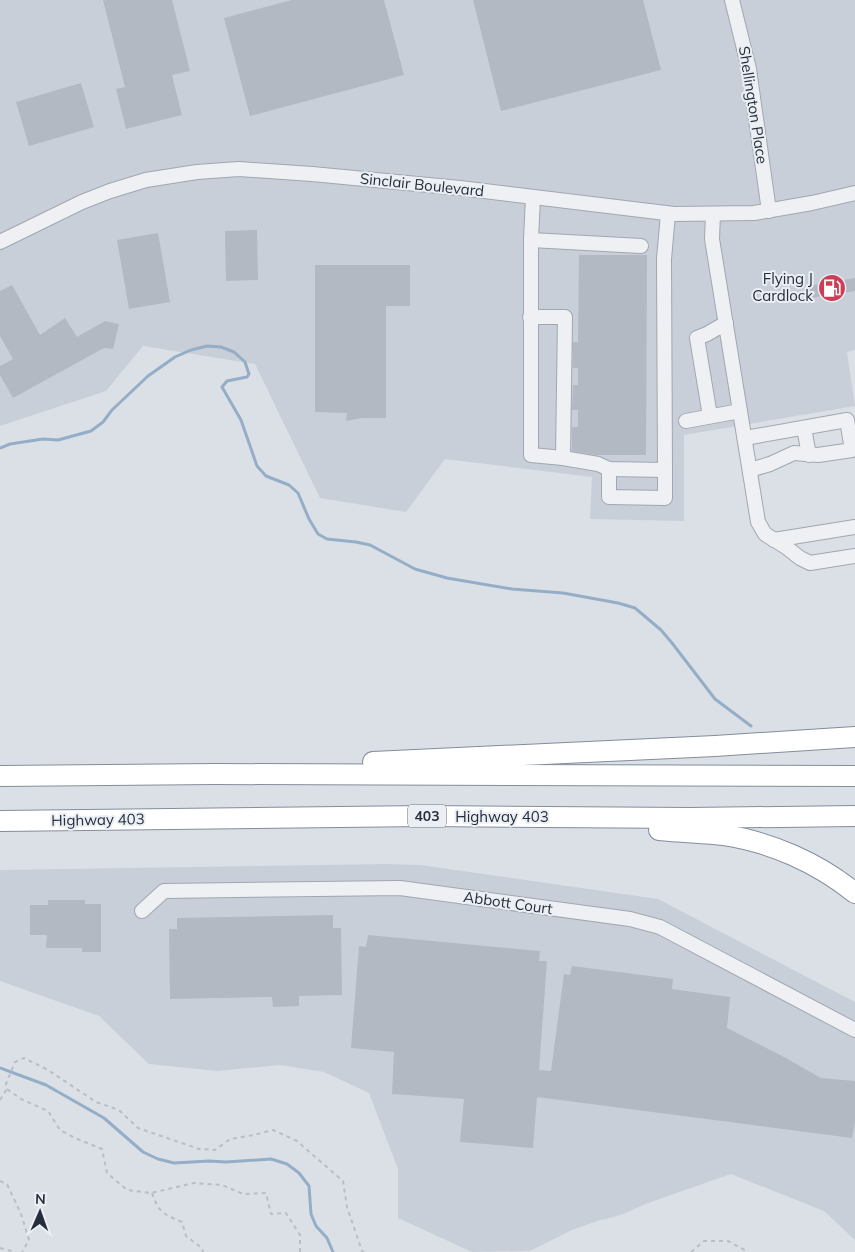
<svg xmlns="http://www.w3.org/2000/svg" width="855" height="1252" font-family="Mulish,sans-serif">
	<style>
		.built { fill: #c9cfd8 }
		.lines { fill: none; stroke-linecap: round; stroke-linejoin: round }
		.stream { stroke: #95aec7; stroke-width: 3 }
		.building { fill: #b3b9c3 }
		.minor-casing { stroke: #a1a7b0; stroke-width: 16 }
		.highway-casing { stroke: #838d9d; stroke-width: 22 }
		.path { stroke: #babec4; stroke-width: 2; stroke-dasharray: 4 4; stroke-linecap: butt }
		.minor { stroke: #eef0f4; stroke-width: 14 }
		.highway { stroke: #fff; stroke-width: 20 }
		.labels { text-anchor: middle; stroke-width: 4; stroke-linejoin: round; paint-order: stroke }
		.shield { fill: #ebeff4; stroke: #606873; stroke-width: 1 }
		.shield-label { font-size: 14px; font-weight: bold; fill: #252e3c }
		.street-label { font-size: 15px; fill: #252e3c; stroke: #ebeff4 }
		.poi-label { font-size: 15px; fill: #252e3c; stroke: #ebeff4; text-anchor: end }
	</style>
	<rect width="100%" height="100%" fill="#dbe0e6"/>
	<!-- built -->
	<g class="built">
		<polygon points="0,0 855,0 855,350 847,352 855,406 684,435 684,521 590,519 592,477 445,459 406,512 320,498 255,364 143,346 106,391 0,426"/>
		<polygon points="386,864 420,865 658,899 855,1002 855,1240 824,1211 731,1174 648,1203 623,1214 606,1219 600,1220 572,1230 530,1251 472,1252 398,1218 398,1169 369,1093 324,1072 280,1065 217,1071 149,1064 99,1016 0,981 0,870"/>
	</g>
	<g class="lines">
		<!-- stream -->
		<g class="stream">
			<polyline points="0,448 10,444 43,439 58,440 91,431 103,422 112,410 148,376 175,357 191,350 207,346 221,347 234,352 245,362 249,374 247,377 227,381 222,387 241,420 257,466 266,476 289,485 298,493 309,519 318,534 327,539 356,542 370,545 415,569 447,578 512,589 563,593 618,603 635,608 661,630 672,643 715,699 751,726"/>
			<polyline points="0,1068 46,1085 104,1118 143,1152 158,1159 174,1163 209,1161 226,1162 271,1159 287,1164 299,1173 309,1186 311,1214 316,1226 327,1238 333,1252"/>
		</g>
	</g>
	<!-- building -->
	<g class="building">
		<polygon points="103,0 172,0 190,71 172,75 182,115 126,129 116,89 125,87"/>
		<polygon points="292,0 384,0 404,75 250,116 224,18"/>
		<polygon points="473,0 643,0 661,70 501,111"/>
		<polygon points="81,83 94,127 29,146 16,102"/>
		<polygon points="257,230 258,280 226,281 225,231"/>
		<polygon points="158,233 170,302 129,309 117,240"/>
		<polygon points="579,255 647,255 646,455 596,455 572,451 572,427 578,427 578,410 572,410 573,385 578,385 578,368 573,368 573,342 578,342"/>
		<polygon points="315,265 410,265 410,306 386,306 386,418 362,418 346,421 347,413 315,412"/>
		<polygon points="855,278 855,291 810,298 808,286"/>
		<polygon points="12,285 40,335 65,318 77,337 105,321 119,324 113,349 104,348 13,398 0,375 0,366 13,359 0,336 0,291"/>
		<polygon points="48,900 85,900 85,904 101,904 101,952 82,952 82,948 46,948 47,935 30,935 30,905 48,905"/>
		<polygon points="333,915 333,928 341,928 342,995 299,996 299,1006 273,1007 272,997 170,999 169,929 177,929 177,918"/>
		<polygon points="368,935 540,951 539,961 547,961 539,1070 551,1071 564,974 570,975 572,966 673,979 672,989 730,997 727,1028 784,1057 821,1078 855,1081 855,1122 852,1138 537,1097 533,1148 460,1142 464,1099 392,1094 394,1052 351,1048 359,946 366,947"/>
	</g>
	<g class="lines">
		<!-- minor casing -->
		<g class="minor-casing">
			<g id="minor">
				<polyline points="732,0 749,69 769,211"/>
				<polyline points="533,197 531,240 531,455 563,458 598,464 609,469 665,470 664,259 668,214"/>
				<polyline points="713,214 712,239 758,522 765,534 786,547 800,558 810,563 855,556"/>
				<polyline points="531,240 641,246"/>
				<polyline points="0,242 82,202 110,191 146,180 197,172 239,169 312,174 460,188 674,214 754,213 812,203 855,193"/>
				<polyline points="530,317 565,317 563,458"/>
				<polyline points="710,416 697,338 707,334 726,323"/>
				<polyline points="686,421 740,411"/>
				<polyline points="804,428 809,455"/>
				<polyline points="745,438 847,420 852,450 818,455 794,453 770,464 750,470"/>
				<polyline points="609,469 609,497 665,498 665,470"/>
				<polyline points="774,540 855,527"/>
				<polyline points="142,911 164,891 400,888 630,919 660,927 855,1030"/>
			</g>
		</g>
		<!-- highway casing -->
		<g class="highway-casing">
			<g id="highway">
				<polyline points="373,762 715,746 855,737"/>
				<polyline points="0,776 215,774 855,776"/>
				<polyline points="0,821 425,816 690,818 855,816"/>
				<path d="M659 830C680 832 702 833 724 835 771 842 818 863 855 893"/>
			</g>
		</g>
		<!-- path -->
		<g class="path">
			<polyline points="0,1100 7,1089"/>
			<polyline points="0,1181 7,1184 21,1214 29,1240 22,1252"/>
			<path d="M152 1193C159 1213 163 1214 182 1222L186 1236 202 1248 203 1252"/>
			<polyline points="0,1248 16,1252"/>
			<polyline points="300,1252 300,1235 286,1213 271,1214 266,1193 243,1194 222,1185 194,1183 151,1193 127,1190 107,1173 102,1149 75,1138 60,1130 48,1111 21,1099 7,1089 6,1084 15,1062 24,1058 48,1070 96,1102 119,1110 138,1128 199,1149 215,1150 230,1139 254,1135 273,1130 297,1141 343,1181 347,1207 362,1251 364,1252"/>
			<polyline points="691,1252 704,1241 728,1241 748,1252"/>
		</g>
		<!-- minor -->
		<use href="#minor" class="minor"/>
		<!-- highway -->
		<use href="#highway" class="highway"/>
	</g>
	<!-- icons -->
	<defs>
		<g id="fuel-disc" transform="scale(1.4375)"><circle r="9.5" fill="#ce3d56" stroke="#ebeff4"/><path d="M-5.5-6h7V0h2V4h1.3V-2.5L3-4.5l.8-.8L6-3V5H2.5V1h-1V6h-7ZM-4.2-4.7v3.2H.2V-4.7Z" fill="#fff"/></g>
	</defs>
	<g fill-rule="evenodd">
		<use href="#fuel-disc" x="832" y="288"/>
	</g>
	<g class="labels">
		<!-- shield labels -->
		<rect class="shield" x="408" y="804.5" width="38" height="23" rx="4"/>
		<g class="shield-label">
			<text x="427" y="821">403</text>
		</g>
		<!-- street labels -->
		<g class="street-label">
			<text transform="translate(753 105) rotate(81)" y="5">Shellington Place</text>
			<text transform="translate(422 185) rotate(6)" y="5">Sinclair Boulevard</text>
			<text x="502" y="822">Highway 403</text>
			<text transform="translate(98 820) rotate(-1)" y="5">Highway 403</text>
			<text transform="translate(508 903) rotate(8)" y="5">Abbott Court</text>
		</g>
		<!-- poi labels -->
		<g class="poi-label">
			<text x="813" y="284">Flying J<tspan x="813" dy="17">Cardlock</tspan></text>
		</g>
	</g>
	<!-- north arrow -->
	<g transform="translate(40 1212) rotate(2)" stroke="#ebeff4" stroke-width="4" paint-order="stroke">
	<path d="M0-4L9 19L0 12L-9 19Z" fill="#252e3c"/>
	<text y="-8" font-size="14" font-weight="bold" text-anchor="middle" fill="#252e3c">N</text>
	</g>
</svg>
